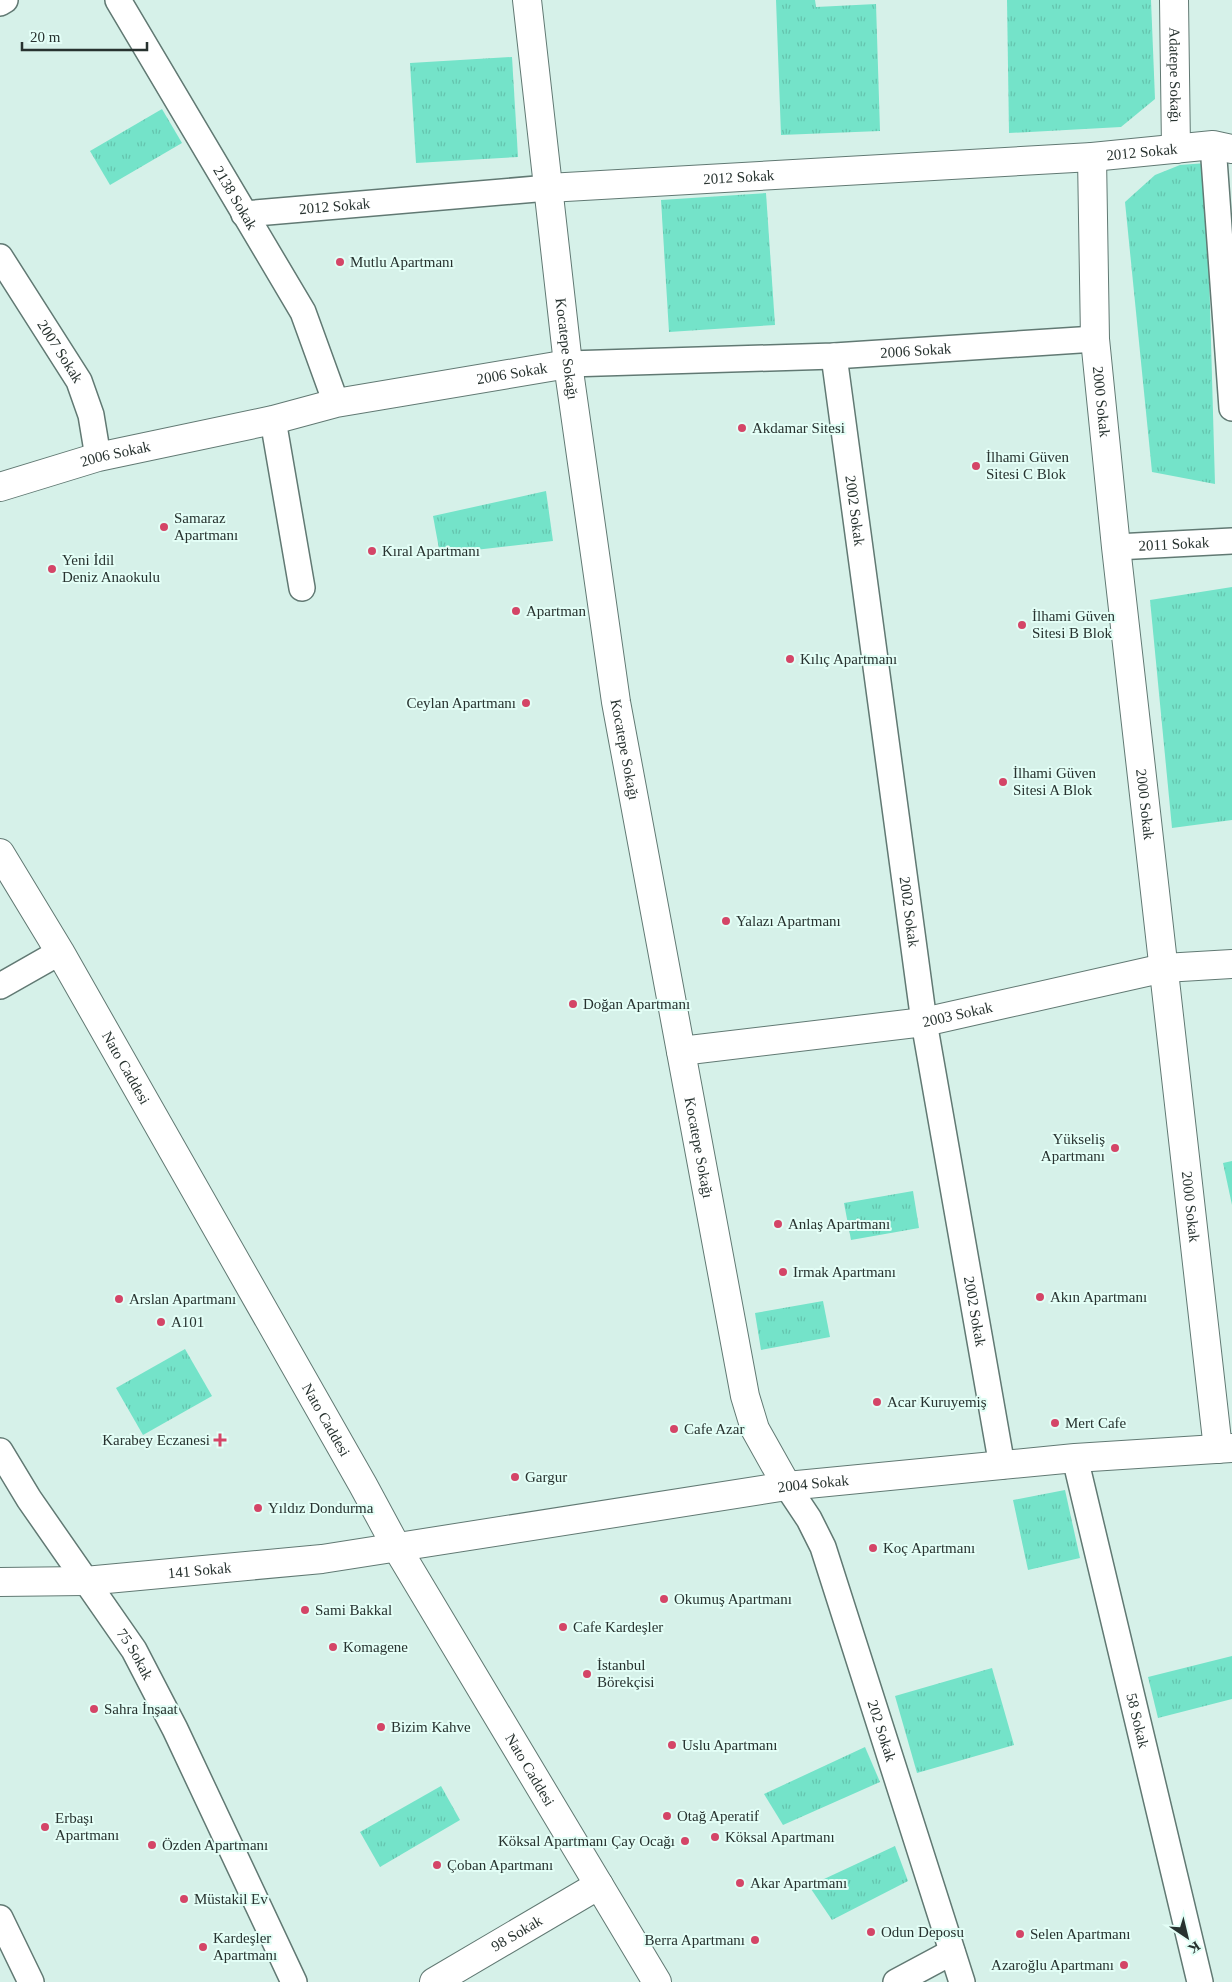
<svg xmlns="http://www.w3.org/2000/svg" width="1232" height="1982" font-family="'Times New Roman',serif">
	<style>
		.grass { fill: url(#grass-tufts) }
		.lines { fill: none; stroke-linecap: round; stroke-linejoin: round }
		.lane-casing { stroke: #617973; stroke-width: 28 }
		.street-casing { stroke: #617973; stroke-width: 30 }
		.secondary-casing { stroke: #617973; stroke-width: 30 }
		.lane { stroke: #fff; stroke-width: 25 }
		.street { stroke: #fff; stroke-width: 28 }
		.secondary { stroke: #fff; stroke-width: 28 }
		.poi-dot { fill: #d44567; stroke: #e3fef6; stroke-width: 2 }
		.labels { text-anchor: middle; stroke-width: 4; stroke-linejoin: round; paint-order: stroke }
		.street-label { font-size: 15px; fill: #27322f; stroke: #e3fef6 }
		.poi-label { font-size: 15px; fill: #27322f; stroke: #e3fef6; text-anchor: start }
	</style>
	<defs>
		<pattern id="grass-tufts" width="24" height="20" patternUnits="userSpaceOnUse" patternTransform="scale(1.25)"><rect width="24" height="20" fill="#74e3c9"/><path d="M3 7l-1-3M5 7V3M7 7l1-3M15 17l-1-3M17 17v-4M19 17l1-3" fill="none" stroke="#64c3ad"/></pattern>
	</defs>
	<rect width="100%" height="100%" fill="#d6f1e9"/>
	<!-- grass -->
	<g class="grass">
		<polygon points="776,0 815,0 816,7 876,4 880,131 781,135"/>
		<polygon points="1007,0 1151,0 1155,99 1121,127 1009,133"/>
		<polygon points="512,57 518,157 416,163 410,63"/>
		<polygon points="162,109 182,143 110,185 90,151"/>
		<polygon points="1206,163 1215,484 1152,472 1125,202 1155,175 1180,165"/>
		<polygon points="766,193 775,325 669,332 661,200"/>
		<polygon points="546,491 553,541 440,554 433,516"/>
		<polygon points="1232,587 1232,820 1172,828 1150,600"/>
		<polygon points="1232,1161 1232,1205 1223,1163"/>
		<polygon points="913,1191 919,1228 851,1240 844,1203"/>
		<polygon points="823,1301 830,1337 761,1350 755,1313"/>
		<polygon points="185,1349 212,1396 143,1435 116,1388"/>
		<polygon points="1065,1490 1080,1558 1028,1570 1013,1500"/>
		<polygon points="1232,1656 1232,1699 1158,1718 1148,1677"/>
		<polygon points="992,1668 1014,1745 917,1773 895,1696"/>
		<polygon points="865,1747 880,1782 783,1825 764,1794"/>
		<polygon points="441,1786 460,1820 380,1867 360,1832"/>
		<polygon points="895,1846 908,1881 832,1920 809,1886"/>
	</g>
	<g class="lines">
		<!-- lane casing -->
		<g class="lane-casing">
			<g id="lane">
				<path id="s1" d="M118 0 303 312 336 403"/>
				<polyline points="0,3 5,0"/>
				<polyline points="1213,145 1232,408"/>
				<path id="s2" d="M244 214 548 188"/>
				<path id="s3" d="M0 257 79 381 91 415 98 457"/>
				<path id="s4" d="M834 356 924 1022 1002 1466"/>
				<path id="s5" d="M568 364 834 356 1095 339"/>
				<polyline points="273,420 302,588"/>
				<path id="s6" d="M1116 547 1232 541"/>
				<polyline points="0,986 60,952"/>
				<path id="s7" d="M0 1451 29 1499 134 1650 175 1729 294 1982"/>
				<path id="s8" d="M1075 1458 1200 1982"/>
				<path id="s9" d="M787 1486 809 1519 823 1547 962 1982"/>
				<polyline points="0,1918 31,1982"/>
				<polyline points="896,1982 952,1952"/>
			</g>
		</g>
		<!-- street casing -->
		<g class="street-casing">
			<g id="street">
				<path id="s10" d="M527 0 568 364 616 702 745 1396 755 1429 787 1486"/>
				<path id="s11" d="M1174 0 1176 149"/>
				<path id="s12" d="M1092 157 1095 339 1116 547 1218 1449"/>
				<path id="s13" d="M548 188 1092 157 1213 145 1232 149"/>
				<path id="s14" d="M0 487 98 457 273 420 336 403 568 364"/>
				<path id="s15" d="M681 1051 924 1022 1164 968 1232 964"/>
				<path id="s16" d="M434 1982 599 1885"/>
			</g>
		</g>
		<!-- secondary casing -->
		<g class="secondary-casing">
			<g id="secondary">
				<path id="s17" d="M0 853 60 952 363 1485 397 1548 657 1982"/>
				<path id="s18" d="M0 1582 85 1581 322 1559 787 1486 1075 1458 1232 1448"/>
			</g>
		</g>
		<!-- lane -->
		<use href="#lane" class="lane"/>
		<!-- street -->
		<use href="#street" class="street"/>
		<!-- secondary -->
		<use href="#secondary" class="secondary"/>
	</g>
	<!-- markers -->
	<g class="poi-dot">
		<circle cx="340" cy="262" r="5"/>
		<circle cx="742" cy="428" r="5"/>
		<circle cx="976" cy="466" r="5"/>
		<circle cx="164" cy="527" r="5"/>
		<circle cx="372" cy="551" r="5"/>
		<circle cx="52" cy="569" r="5"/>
		<circle cx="516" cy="611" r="5"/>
		<circle cx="1022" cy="625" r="5"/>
		<circle cx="790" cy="659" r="5"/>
		<circle cx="526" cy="703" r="5"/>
		<circle cx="1003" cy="782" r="5"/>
		<circle cx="726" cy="921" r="5"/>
		<circle cx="573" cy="1004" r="5"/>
		<circle cx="1115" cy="1148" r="5"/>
		<circle cx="778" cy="1224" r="5"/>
		<circle cx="783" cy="1272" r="5"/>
		<circle cx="1040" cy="1297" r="5"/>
		<circle cx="119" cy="1299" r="5"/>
		<circle cx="161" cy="1322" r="5"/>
		<circle cx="877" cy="1402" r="5"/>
		<circle cx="1055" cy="1423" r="5"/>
		<circle cx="674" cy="1429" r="5"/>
		<path d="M217.5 1432.5h5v5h5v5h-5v5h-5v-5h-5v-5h5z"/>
		<circle cx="515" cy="1477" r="5"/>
		<circle cx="258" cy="1508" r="5"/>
		<circle cx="873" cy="1548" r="5"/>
		<circle cx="664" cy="1599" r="5"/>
		<circle cx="305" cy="1610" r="5"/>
		<circle cx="563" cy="1627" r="5"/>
		<circle cx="333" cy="1647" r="5"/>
		<circle cx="587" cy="1674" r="5"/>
		<circle cx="94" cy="1709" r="5"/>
		<circle cx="381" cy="1727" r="5"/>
		<circle cx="672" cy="1745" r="5"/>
		<circle cx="667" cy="1816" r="5"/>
		<circle cx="45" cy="1827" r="5"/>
		<circle cx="715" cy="1837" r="5"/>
		<circle cx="685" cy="1841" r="5"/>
		<circle cx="152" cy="1845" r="5"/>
		<circle cx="437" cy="1865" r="5"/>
		<circle cx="740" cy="1883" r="5"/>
		<circle cx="184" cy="1899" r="5"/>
		<circle cx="871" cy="1932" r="5"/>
		<circle cx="1020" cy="1934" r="5"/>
		<circle cx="755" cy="1940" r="5"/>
		<circle cx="203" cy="1947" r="5"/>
		<circle cx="1124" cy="1965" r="5"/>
	</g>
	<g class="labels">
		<!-- street labels -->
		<g class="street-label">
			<text dy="5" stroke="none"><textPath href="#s11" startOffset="75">Adatepe Sokağı</textPath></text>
			<text dy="5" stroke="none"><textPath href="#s13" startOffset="595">2012 Sokak</textPath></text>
			<text dy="5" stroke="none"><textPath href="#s13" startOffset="191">2012 Sokak</textPath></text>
			<text dy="5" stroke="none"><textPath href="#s1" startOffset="230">2138 Sokak</textPath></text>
			<text dy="5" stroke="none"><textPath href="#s2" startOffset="91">2012 Sokak</textPath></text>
			<text dy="5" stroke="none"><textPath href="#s10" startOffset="351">Kocatepe Sokağı</textPath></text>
			<text dy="5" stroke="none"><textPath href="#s5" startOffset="348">2006 Sokak</textPath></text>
			<text dy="5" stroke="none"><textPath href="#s3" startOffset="112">2007 Sokak</textPath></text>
			<text dy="5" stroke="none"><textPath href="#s14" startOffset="525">2006 Sokak</textPath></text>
			<text dy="5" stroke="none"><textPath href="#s12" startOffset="245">2000 Sokak</textPath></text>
			<text dy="5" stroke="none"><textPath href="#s14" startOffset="120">2006 Sokak</textPath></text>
			<text dy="5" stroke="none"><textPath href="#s4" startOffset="156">2002 Sokak</textPath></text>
			<text dy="5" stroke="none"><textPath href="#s6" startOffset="58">2011 Sokak</textPath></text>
			<text dy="5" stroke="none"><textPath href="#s10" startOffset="756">Kocatepe Sokağı</textPath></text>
			<text dy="5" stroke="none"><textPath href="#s12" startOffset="650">2000 Sokak</textPath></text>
			<text dy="5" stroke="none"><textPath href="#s4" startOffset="561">2002 Sokak</textPath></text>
			<text dy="5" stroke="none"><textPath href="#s15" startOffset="279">2003 Sokak</textPath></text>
			<text dy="5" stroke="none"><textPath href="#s17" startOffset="249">Nato Caddesi</textPath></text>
			<text dy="5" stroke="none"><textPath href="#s10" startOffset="1161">Kocatepe Sokağı</textPath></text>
			<text dy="5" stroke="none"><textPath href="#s12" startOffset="1055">2000 Sokak</textPath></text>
			<text dy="5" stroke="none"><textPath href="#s4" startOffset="966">2002 Sokak</textPath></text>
			<text dy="5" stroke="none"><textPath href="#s17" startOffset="654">Nato Caddesi</textPath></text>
			<text dy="5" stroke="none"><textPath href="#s18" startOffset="820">2004 Sokak</textPath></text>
			<text dy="5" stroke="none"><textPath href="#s18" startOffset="200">141 Sokak</textPath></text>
			<text dy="5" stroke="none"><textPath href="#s7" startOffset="244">75 Sokak</textPath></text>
			<text dy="5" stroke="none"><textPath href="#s8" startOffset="270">58 Sokak</textPath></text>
			<text dy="5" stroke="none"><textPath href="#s9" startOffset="264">202 Sokak</textPath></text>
			<text dy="5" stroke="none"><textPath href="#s17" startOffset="1059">Nato Caddesi</textPath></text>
			<text dy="5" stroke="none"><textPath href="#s16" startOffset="96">98 Sokak</textPath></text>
		</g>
		<!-- poi labels -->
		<g class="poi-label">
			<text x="350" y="267">Mutlu Apartmanı</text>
			<text x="752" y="433">Akdamar Sitesi</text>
			<text x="986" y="462">İlhami Güven<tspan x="986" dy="17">Sitesi C Blok</tspan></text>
			<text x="174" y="523">Samaraz<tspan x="174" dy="17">Apartmanı</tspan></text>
			<text x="382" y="556">Kıral Apartmanı</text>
			<text x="62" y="565">Yeni İdil<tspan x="62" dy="17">Deniz Anaokulu</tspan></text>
			<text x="526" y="616">Apartman</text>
			<text x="1032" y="621">İlhami Güven<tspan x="1032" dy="17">Sitesi B Blok</tspan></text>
			<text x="800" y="664">Kılıç Apartmanı</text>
			<text x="516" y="708" text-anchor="end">Ceylan Apartmanı</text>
			<text x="1013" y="778">İlhami Güven<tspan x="1013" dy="17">Sitesi A Blok</tspan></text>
			<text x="736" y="926">Yalazı Apartmanı</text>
			<text x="583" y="1009">Doğan Apartmanı</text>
			<text x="1105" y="1144" text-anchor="end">Yükseliş<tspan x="1105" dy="17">Apartmanı</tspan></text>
			<text x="788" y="1229">Anlaş Apartmanı</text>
			<text x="793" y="1277">Irmak Apartmanı</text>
			<text x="1050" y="1302">Akın Apartmanı</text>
			<text x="129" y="1304">Arslan Apartmanı</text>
			<text x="171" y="1327">A101</text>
			<text x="887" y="1407">Acar Kuruyemiş</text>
			<text x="1065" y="1428">Mert Cafe</text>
			<text x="684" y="1434">Cafe Azar</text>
			<text x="210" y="1445" text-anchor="end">Karabey Eczanesi</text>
			<text x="525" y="1482">Gargur</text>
			<text x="268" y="1513">Yıldız Dondurma</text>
			<text x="883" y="1553">Koç Apartmanı</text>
			<text x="674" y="1604">Okumuş Apartmanı</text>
			<text x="315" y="1615">Sami Bakkal</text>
			<text x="573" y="1632">Cafe Kardeşler</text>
			<text x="343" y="1652">Komagene</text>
			<text x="597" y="1670">İstanbul<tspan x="597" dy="17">Börekçisi</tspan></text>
			<text x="104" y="1714">Sahra İnşaat</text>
			<text x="391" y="1732">Bizim Kahve</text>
			<text x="682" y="1750">Uslu Apartmanı</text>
			<text x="677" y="1821">Otağ Aperatif</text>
			<text x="55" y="1823">Erbaşı<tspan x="55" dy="17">Apartmanı</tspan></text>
			<text x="725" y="1842">Köksal Apartmanı</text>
			<text x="675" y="1846" text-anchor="end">Köksal Apartmanı Çay Ocağı</text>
			<text x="162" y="1850">Özden Apartmanı</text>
			<text x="447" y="1870">Çoban Apartmanı</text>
			<text x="750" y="1888">Akar Apartmanı</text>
			<text x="194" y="1904">Müstakil Ev</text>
			<text x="881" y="1937">Odun Deposu</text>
			<text x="1030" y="1939">Selen Apartmanı</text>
			<text x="213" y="1943">Kardeşler<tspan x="213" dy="17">Apartmanı</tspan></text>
			<text x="745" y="1945" text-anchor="end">Berra Apartmanı</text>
			<text x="1114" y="1970" text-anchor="end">Azaroğlu Apartmanı</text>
		</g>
	</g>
	<!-- north arrow -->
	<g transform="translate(1187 1937) rotate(145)" stroke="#e3fef6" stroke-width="4" paint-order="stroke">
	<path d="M0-4L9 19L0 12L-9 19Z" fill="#27322f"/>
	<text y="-8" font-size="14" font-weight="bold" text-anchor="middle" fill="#27322f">K</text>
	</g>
	<!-- scale -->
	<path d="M22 42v8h125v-8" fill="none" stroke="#27322f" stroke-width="2.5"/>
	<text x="30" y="42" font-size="15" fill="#27322f" stroke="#e3fef6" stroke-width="4" paint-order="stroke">20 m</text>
</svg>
